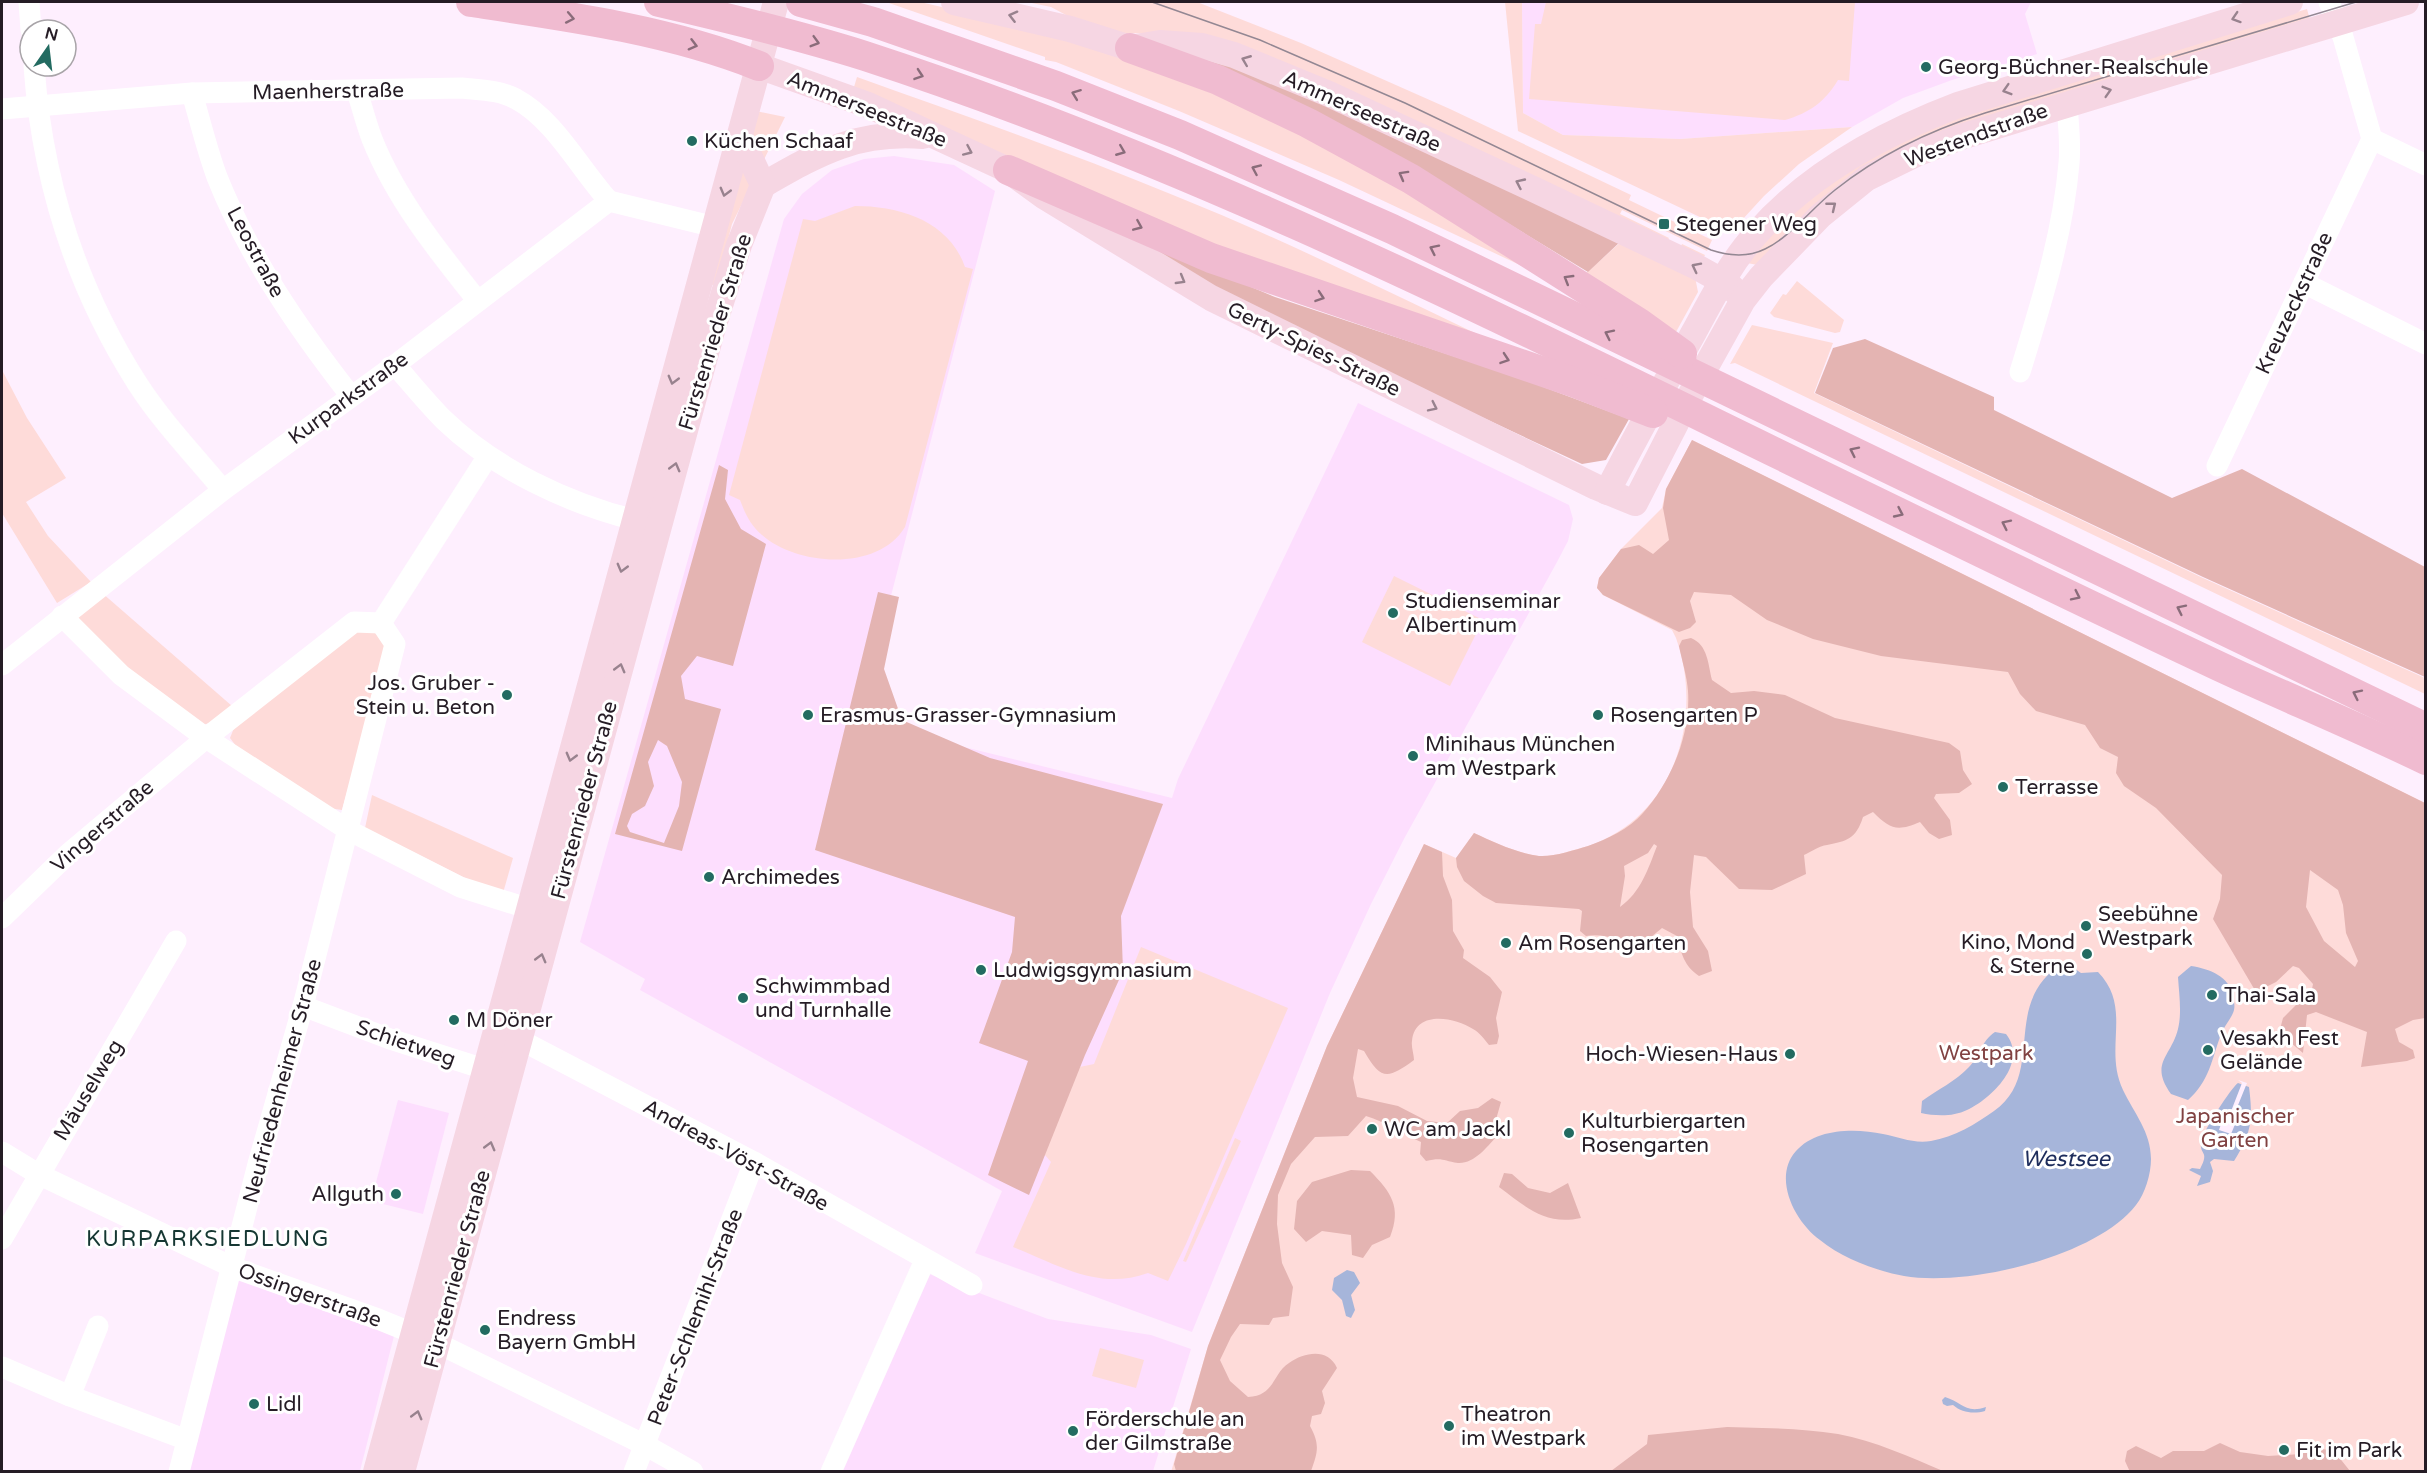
<svg xmlns="http://www.w3.org/2000/svg" width="2427" height="1473" font-family="'Varela Round',sans-serif">
	<style>
		.built { fill: #fddefe }
		.green { fill: #fedbd9 }
		.forest { fill: #e4b4b2; fill-rule: evenodd }
		.water { fill: #a6b5da }
		.pier { fill: #feeffe }
		.lines { fill: none; stroke-linecap: round; stroke-linejoin: round }
		.minor { stroke: #fff; stroke-width: 21 }
		.major { stroke: #f6d6e3; stroke-width: 26 }
		.highway { stroke: #f0bbd0; stroke-width: 30 }
		.tram { stroke: #938793; stroke-width: 1.5 }
		.oneway { stroke: #98828e }
		.oneway2 { stroke: #8a6c7a }
		.poi-dot { fill: #236b61; stroke: #fff; stroke-width: 2 }
		.labels { text-anchor: middle; stroke-width: 6; stroke-linejoin: round; paint-order: stroke }
		.poi-label { font-size: 21px; fill: #251c25; stroke: #fff; text-anchor: start }
		.street-label { font-size: 21px; fill: #251c25; stroke: #fff }
		.park-label { font-size: 21px; fill: #814242; stroke: #fff }
		.water-label { font-size: 22px; font-style: italic; fill: #1e2d5c; stroke: #fff }
		.neighbourhood-label { font-size: 22px; letter-spacing: 1.5px; fill: #163733; stroke: #fff }
	</style>
	<rect width="100%" height="100%" fill="#feeffe"/>
	<!-- built -->
	<g class="built">
		<polygon points="1522,2 2031,2 2025,14 2037,54 1952,80 1903,98 1852,127 1680,139 1563,135 1523,113"/>
		<polygon points="894,156 954,165 995,191 874,662 899,731 1172,798 1178,779 1358,403 1569,505 1573,519 1568,541 1557,562 1405,837 1371,904 1330,993 1192,1332 975,1253 1002,1191 640,990 645,979 580,942 784,219 802,194 832,170 864,159"/>
		<polygon points="398,1100 449,1113 423,1214 371,1201"/>
		<polygon points="929,1274 1048,1319 1151,1335 1191,1349 1153,1471 841,1472"/>
		<polygon points="233,1275 395,1332 360,1471 181,1472"/>
	</g>
	<!-- green -->
	<g class="green">
		<polygon points="886,2 920,2 1047,31 1091,44 1313,134 1522,266 1339,180 1179,111 1056,62 1045,60 1045,57"/>
		<polygon points="1027,2 1197,2 1301,43 1450,109 1631,195 1629,200 1712,240 1707,251 1622,210 1620,214 1669,238 1667,241 1680,248 1682,244 1705,255 1702,260 1188,34 1118,33 1079,22 1051,7"/>
		<polygon points="1505,2 1522,2 1523,113 1563,135 1680,139 1852,127 1799,164 1764,196 1742,220 1723,228 1518,131"/>
		<path d="M1546 2H1855L1849 81 1838 80C1825 102 1809 113 1785 120L1529 99 1535 24H1541Z"/>
		<polygon points="2307,9 2311,24 1954,127 1763,266 1747,263 1793,208 1914,128"/>
		<path d="M857 77C963 115 1069 152 1173 195 1290 242 1403 299 1517 353L1237 259 854 87Z"/>
		<polygon points="756,111 785,117 732,224 716,286 709,284"/>
		<path d="M855 206C900 206 949 221 965 267L973 269 905 527C878 572 797 566 762 535 750 525 745 513 740 500L729 495 803 219 815 221Z"/>
		<polygon points="1624,239 1695,277 1698,292 1676,332 1583,276"/>
		<polygon points="1797,281 1844,320 1840,332 1835,333 1774,317 1770,313 1783,294 1786,295"/>
		<polygon points="1752,325 1833,343 1814,393 2203,578 2425,678 2425,694 1735,363 1730,364"/>
		<polygon points="2,370 27,418 66,478 26,502 48,536 91,582 57,603 2,513"/>
		<path d="M1692 440 2425 803V1471L1171 1472 1208 1346 1327 1046 1424 844 1456 858 1474 833C1494 842 1516 853 1539 856 1554 857 1573 850 1588 846 1673 818 1705 719 1676 638L1672 630 1603 595 1597 588 1599 578 1621 549 1662 508 1666 489Z"/>
		<polygon points="1394,576 1483,620 1450,686 1362,642"/>
		<polygon points="101,592 232,706 210,723 202,725 126,672 75,621"/>
		<polygon points="357,629 378,632 388,646 342,810 329,808 236,746 230,738 234,728"/>
		<polygon points="372,795 513,858 503,893 499,895 365,828"/>
		<path d="M1141 947 1288 1008 1186 1244 1168 1281 1148 1273C1098 1291 1059 1265 1013 1247L1051 1162 1039 1148 1075 1068 1094 1064Z"/>
		<polygon points="1235,1138 1241,1141 1186,1262 1183,1261"/>
		<polygon points="1100,1348 1144,1360 1136,1388 1092,1376"/>
	</g>
	<!-- forest -->
	<g class="forest">
		<polygon points="1174,52 1230,60 1621,241 1588,272 1392,153"/>
		<polygon points="1125,234 1275,297 1522,379 1629,419 1606,460 1582,464 1267,317"/>
		<polygon points="1865,339 1994,397 1994,410 2172,498 2242,469 2425,567 2425,677 2203,577 1815,393 1833,348"/>
		<path d="M1692 440 2425 803V1018L2413 1020 2395 1029 2399 1042 2413 1050 2415 1058 2407 1061 2361 1067 2367 1032 2316 1012 2307 1015 2303 1053 2279 1033 2283 1018 2312 989 2313 984 2299 968 2293 966 2276 982 2256 992 2213 919 2220 899 2222 875 2156 808 2124 786 2116 773 2118 757 2100 748 2085 725 2036 711 2020 694 2008 672 1881 656 1813 639 1767 620 1731 595 1694 592 1690 601 1696 622 1690 628 1679 632 1603 595 1597 588 1599 578 1621 549 1639 545 1653 554 1669 540 1663 508 1666 489ZM2310 870 2338 890 2343 905 2346 933 2358 961 2355 967 2324 941 2306 907Z"/>
		<path d="M719 465 728 470 725 499 741 529 766 544 733 666 697 656 681 676 685 699 721 709 682 851 615 834ZM658 740 667 746 682 782 679 806 664 843 630 832 627 826 632 814 645 806 654 786 648 762Z"/>
		<polygon points="878,592 899,597 884,669 902,720 990,758 1163,804 1121,916 1123,971 1085,1055 1029,1195 988,1175 1028,1061 979,1043 1012,952 1015,917 815,850"/>
		<path d="M1691 638C1708 645 1708 664 1712 680L1731 693 1754 691 1785 695 1835 718 1949 743 1960 751 1963 770 1972 784 1959 793 1936 794 1934 798 1950 820 1952 835 1939 839 1929 833 1920 822C1897 832 1890 829 1873 812L1863 817C1856 839 1847 841 1827 845 1819 846 1811 852 1804 855L1806 874 1772 890 1739 889 1706 857 1694 855 1690 892 1693 927 1708 951 1712 971 1699 976C1684 966 1681 953 1677 936L1662 928C1657 932 1649 940 1642 941 1622 944 1607 932 1586 936L1580 931 1582 911 1579 909 1496 903 1483 896 1464 881 1457 867 1456 858 1474 833C1494 842 1516 853 1539 856 1554 857 1574 850 1588 846 1607 839 1629 829 1643 813 1671 782 1691 734 1688 691 1687 676 1682 661 1679 646L1682 640ZM1654 844 1657 846C1648 869 1641 892 1620 907L1625 876 1624 866 1648 853Z"/>
		<path d="M1424 844 1442 852 1443 876 1452 900 1453 931 1464 950 1463 958 1490 977 1502 992 1496 1018 1499 1036 1497 1044 1489 1045C1484 1039 1480 1033 1473 1029 1454 1017 1415 1010 1412 1041 1411 1047 1414 1054 1414 1060 1388 1079 1381 1081 1364 1051L1358 1049 1353 1078 1357 1097 1398 1106 1427 1121 1447 1123 1460 1111 1478 1108 1492 1098 1501 1102 1495 1123 1496 1137C1487 1147 1474 1164 1458 1163 1443 1161 1443 1157 1426 1161L1420 1154 1421 1142C1402 1134 1386 1122 1366 1116L1348 1136 1315 1137 1291 1164 1278 1195 1277 1224 1282 1263 1293 1287 1289 1316 1273 1318 1269 1325 1240 1324 1231 1337 1220 1360 1230 1381 1248 1397C1275 1396 1272 1374 1289 1363 1305 1352 1328 1348 1337 1368L1322 1391 1325 1403 1321 1414 1312 1416 1310 1426C1320 1444 1318 1452 1311 1471H1176L1174 1464 1208 1346 1327 1046Z"/>
		<path d="M1351 1170 1370 1171C1391 1192 1402 1207 1390 1237L1372 1245 1363 1258 1352 1255 1351 1235 1322 1231 1306 1242 1294 1229 1297 1201 1312 1182Z"/>
		<path d="M1504 1173 1512 1174 1528 1188 1550 1193 1568 1183 1581 1218C1545 1226 1526 1207 1499 1187Z"/>
		<path d="M1727 1427C1765 1428 1802 1428 1838 1434 1875 1441 1910 1457 1943 1471H1611L1647 1444 1648 1435Z"/>
		<polygon points="2220,1443 2240,1452 2268,1456 2301,1454 2317,1448 2334,1451 2350,1471 2130,1472 2125,1461 2127,1451 2136,1446 2161,1458 2173,1451 2204,1451"/>
	</g>
	<!-- water -->
	<g class="water">
		<path d="M2065 962 2081 973 2098 972C2133 1008 2103 1048 2123 1090 2134 1113 2151 1132 2151 1159 2151 1174 2145 1194 2136 1205 2096 1257 1967 1287 1904 1276 1876 1271 1842 1258 1820 1240 1795 1222 1772 1178 1796 1151 1816 1128 1856 1128 1883 1134 1899 1137 1914 1144 1931 1141 1954 1137 1976 1124 1994 1111 2048 1073 1998 1001 2065 962Z"/>
		<path d="M2191 966C2210 969 2229 976 2233 996 2234 1000 2235 1006 2234 1010 2232 1018 2224 1026 2221 1034 2212 1059 2209 1082 2188 1100L2171 1094C2149 1063 2171 1057 2178 1029 2182 1013 2179 993 2178 977Z"/>
		<path d="M1995 1032 2006 1034C2029 1063 1991 1099 1967 1110 1953 1117 1935 1116 1921 1113L1922 1101C1937 1090 1956 1081 1969 1067 1980 1056 1981 1041 1995 1032Z"/>
		<path d="M2238 1083 2249 1087C2253 1119 2252 1133 2234 1161L2214 1159 2210 1162 2213 1171 2210 1182 2197 1186 2201 1176 2189 1170 2192 1168 2200 1169C2211 1149 2197 1156 2202 1139 2204 1130 2231 1088 2238 1083Z"/>
		<polygon points="1347,1270 1354,1272 1360,1283 1351,1295 1355,1310 1351,1318 1346,1316 1342,1300 1332,1290 1334,1278"/>
		<path d="M1945 1397C1962 1402 1965 1414 1986 1407L1985 1411C1974 1414 1962 1413 1953 1405L1947 1406 1943 1404 1942 1400Z"/>
	</g>
	<!-- pier -->
	<polygon class="pier" points="2238,1080 2247,1083 2232,1120 2236,1122 2231,1134 2219,1130 2223,1118 2228,1119 2242,1083"/>
	<g class="lines">
		<!-- minor -->
		<g class="minor">
			<polyline points="29,2 31,30"/>
			<polyline points="2329,2 2343,37 2372,139 2426,165"/>
			<path d="M34 66C42 179 76 287 137 383 162 422 194 455 223 490"/>
			<path d="M357 91C362 107 366 123 372 139 396 199 437 250 477 300"/>
			<path d="M192 93C200 121 207 150 217 177 249 257 297 327 350 395"/>
			<path d="M2 109 192 93 462 88C480 90 500 90 516 99 554 119 580 169 609 201"/>
			<polyline points="609,201 715,227"/>
			<polyline points="2304,283 2426,344"/>
			<path d="M395 365C411 383 427 403 444 420 495 469 567 503 635 520"/>
			<path d="M2020 372C2041 304 2063 234 2069 163 2071 143 2068 123 2067 103"/>
			<polyline points="2217,466 2372,139"/>
			<polyline points="62,616 121,675 206,738 348,830 460,887 530,909"/>
			<polyline points="381,623 488,456"/>
			<polyline points="2,665 223,490 395,365 609,201"/>
			<polyline points="2,918 68,854 206,738 354,622 381,623"/>
			<polyline points="303,1006 390,1039 500,1074"/>
			<polyline points="505,1035 532,1046 754,1162 972,1285"/>
			<polyline points="2,1152 38,1174 232,1267 378,1319 437,1343 645,1445 693,1472"/>
			<polyline points="2,1239 176,941"/>
			<polyline points="2,1367 70,1396 187,1440"/>
			<polyline points="70,1396 98,1326"/>
			<polyline points="179,1472 258,1164 303,1006 395,644 381,623"/>
			<polyline points="634,1472 754,1162"/>
			<polyline points="831,1472 925,1260"/>
		</g>
		<!-- major -->
		<g class="major">
			<polyline points="954,2 1070,29 1130,48 1160,43 1202,46 1234,55 1329,94 1531,188 1695,266 1729,285 1735,291"/>
			<polyline points="759,66 868,105 1008,170 1045,197 1211,298 1596,487 1635,503 1693,390 1743,300 1761,277 1820,216 1867,178 1918,153 1964,136 2406,2"/>
			<path d="M763 185C819 153 856 131 923 136"/>
			<path d="M1607 492C1635 438 1664 385 1694 332 1712 299 1731 261 1757 233 1810 173 1884 133 1958 105L2290 2"/>
			<polyline points="376,1472 776,2"/>
			<polyline points="402,1472 712,331 739,245 763,185 740,136"/>
		</g>
		<!-- highway -->
		<g class="highway">
			<path d="M471 2C566 16 669 30 759 66"/>
			<path d="M659 2C728 18 798 35 865 56 1206 167 1526 332 1848 488 1978 551 2109 615 2240 676 2302 704 2364 730 2426 760"/>
			<polyline points="801,2 873,22 1056,86 1180,135 1392,229 2426,728"/>
			<polyline points="1130,48 1218,80 1308,123 1411,179 1639,323 1682,354"/>
			<polyline points="1008,170 1211,258 1573,382 1653,413"/>
		</g>
		<!-- tram -->
		<path class="tram" d="M1152 2 1260 40 1405 103 1711 250C1729 256 1747 258 1765 249 1789 238 1812 208 1835 190 1880 154 1931 130 1985 113L2356 2"/>
	</g>
	<!-- one-way arrows -->
	<defs><path id="oneway-chevron" d="M-2-3.5L2.5 0L-2 3.5" fill="none" stroke-width="1.6" stroke-linecap="round" stroke-linejoin="round" transform="scale(1.5)"/></defs>
	<g class="oneway">
		<use href="#oneway-chevron" transform="translate(1013 16) rotate(-166)"/>
		<use href="#oneway-chevron" transform="translate(2236 18) rotate(162)"/>
		<use href="#oneway-chevron" transform="translate(1246 60) rotate(-158)"/>
		<use href="#oneway-chevron" transform="translate(2007 90) rotate(163)"/>
		<use href="#oneway-chevron" transform="translate(2107 91) rotate(-17)"/>
		<use href="#oneway-chevron" transform="translate(968 151) rotate(24)"/>
		<use href="#oneway-chevron" transform="translate(1520 183) rotate(-155)"/>
		<use href="#oneway-chevron" transform="translate(725 192) rotate(105)"/>
		<use href="#oneway-chevron" transform="translate(1832 206) rotate(-39)"/>
		<use href="#oneway-chevron" transform="translate(1696 267) rotate(-153)"/>
		<use href="#oneway-chevron" transform="translate(1181 280) rotate(30)"/>
		<use href="#oneway-chevron" transform="translate(673 380) rotate(105)"/>
		<use href="#oneway-chevron" transform="translate(1433 407) rotate(26)"/>
		<use href="#oneway-chevron" transform="translate(675 467) rotate(-75)"/>
		<use href="#oneway-chevron" transform="translate(622 568) rotate(105)"/>
		<use href="#oneway-chevron" transform="translate(620 668) rotate(-75)"/>
		<use href="#oneway-chevron" transform="translate(571 757) rotate(105)"/>
		<use href="#oneway-chevron" transform="translate(541 958) rotate(-75)"/>
		<use href="#oneway-chevron" transform="translate(490 1146) rotate(-75)"/>
		<use href="#oneway-chevron" transform="translate(417 1415) rotate(-75)"/>
	</g>
	<g class="oneway2">
		<use href="#oneway-chevron" transform="translate(570 18) rotate(11)"/>
		<use href="#oneway-chevron" transform="translate(815 42) rotate(16)"/>
		<use href="#oneway-chevron" transform="translate(693 45) rotate(15)"/>
		<use href="#oneway-chevron" transform="translate(919 75) rotate(19)"/>
		<use href="#oneway-chevron" transform="translate(1076 94) rotate(-159)"/>
		<use href="#oneway-chevron" transform="translate(1121 151) rotate(22)"/>
		<use href="#oneway-chevron" transform="translate(1256 169) rotate(-156)"/>
		<use href="#oneway-chevron" transform="translate(1403 175) rotate(-151)"/>
		<use href="#oneway-chevron" transform="translate(1138 226) rotate(23)"/>
		<use href="#oneway-chevron" transform="translate(1434 249) rotate(-154)"/>
		<use href="#oneway-chevron" transform="translate(1568 279) rotate(-149)"/>
		<use href="#oneway-chevron" transform="translate(1320 297) rotate(19)"/>
		<use href="#oneway-chevron" transform="translate(1609 334) rotate(-154)"/>
		<use href="#oneway-chevron" transform="translate(1505 359) rotate(19)"/>
		<use href="#oneway-chevron" transform="translate(1854 451) rotate(-154)"/>
		<use href="#oneway-chevron" transform="translate(1899 513) rotate(25)"/>
		<use href="#oneway-chevron" transform="translate(2006 524) rotate(-154)"/>
		<use href="#oneway-chevron" transform="translate(2076 596) rotate(26)"/>
		<use href="#oneway-chevron" transform="translate(2181 609) rotate(-154)"/>
		<use href="#oneway-chevron" transform="translate(2357 694) rotate(-154)"/>
	</g>
	<!-- markers -->
	<g class="poi-dot">
		<circle cx="1926" cy="67" r="6"/>
		<circle cx="692" cy="141" r="6"/>
		<rect x="1658" y="218" width="12" height="12" rx="3"/>
		<circle cx="1393" cy="613" r="6"/>
		<circle cx="507" cy="695" r="6"/>
		<circle cx="808" cy="715" r="6"/>
		<circle cx="1598" cy="715" r="6"/>
		<circle cx="1413" cy="756" r="6"/>
		<circle cx="2003" cy="787" r="6"/>
		<circle cx="709" cy="877" r="6"/>
		<circle cx="2086" cy="926" r="6"/>
		<circle cx="1506" cy="943" r="6"/>
		<circle cx="2087" cy="954" r="6"/>
		<circle cx="981" cy="970" r="6"/>
		<circle cx="2212" cy="995" r="6"/>
		<circle cx="743" cy="998" r="6"/>
		<circle cx="454" cy="1020" r="6"/>
		<circle cx="2208" cy="1050" r="6"/>
		<circle cx="1790" cy="1054" r="6"/>
		<circle cx="1372" cy="1129" r="6"/>
		<circle cx="1569" cy="1133" r="6"/>
		<circle cx="396" cy="1194" r="6"/>
		<circle cx="485" cy="1330" r="6"/>
		<circle cx="254" cy="1404" r="6"/>
		<circle cx="1449" cy="1426" r="6"/>
		<circle cx="1073" cy="1431" r="6"/>
		<circle cx="2284" cy="1450" r="6"/>
	</g>
	<g class="labels">
		<!-- poi labels -->
		<g class="poi-label">
			<text x="1938" y="74">Georg-Büchner-Realschule</text>
			<text x="704" y="148">Küchen Schaaf</text>
			<text x="1676" y="231">Stegener Weg</text>
			<text x="1405" y="608">Studienseminar<tspan x="1405" dy="24">Albertinum</tspan></text>
			<text x="495" y="690" text-anchor="end">Jos. Gruber -<tspan x="495" dy="24">Stein u. Beton</tspan></text>
			<text x="820" y="722">Erasmus-Grasser-Gymnasium</text>
			<text x="1610" y="722">Rosengarten P</text>
			<text x="1425" y="751">Minihaus München<tspan x="1425" dy="24">am Westpark</tspan></text>
			<text x="2015" y="794">Terrasse</text>
			<text x="721" y="884">Archimedes</text>
			<text x="2098" y="921">Seebühne<tspan x="2098" dy="24">Westpark</tspan></text>
			<text x="2075" y="949" text-anchor="end">Kino, Mond<tspan x="2075" dy="24">&amp; Sterne</tspan></text>
			<text x="1518" y="950">Am Rosengarten</text>
			<text x="993" y="977">Ludwigsgymnasium</text>
			<text x="755" y="993">Schwimmbad<tspan x="755" dy="24">und Turnhalle</tspan></text>
			<text x="2224" y="1002">Thai-Sala</text>
			<text x="466" y="1027">M Döner</text>
			<text x="2220" y="1045">Vesakh Fest<tspan x="2220" dy="24">Gelände</tspan></text>
			<text x="1778" y="1061" text-anchor="end">Hoch-Wiesen-Haus</text>
			<text x="1581" y="1128">Kulturbiergarten<tspan x="1581" dy="24">Rosengarten</tspan></text>
			<text x="1384" y="1136">WC am Jackl</text>
			<text x="384" y="1201" text-anchor="end">Allguth</text>
			<text x="497" y="1325">Endress<tspan x="497" dy="24">Bayern GmbH</tspan></text>
			<text x="266" y="1411">Lidl</text>
			<text x="1461" y="1421">Theatron<tspan x="1461" dy="24">im Westpark</tspan></text>
			<text x="1085" y="1426">Förderschule an<tspan x="1085" dy="24">der Gilmstraße</tspan></text>
			<text x="2296" y="1457">Fit im Park</text>
		</g>
		<!-- street labels -->
		<g class="street-label">
			<text transform="translate(328 91) rotate(-1)" y="7">Maenherstraße</text>
			<text transform="translate(867 109) rotate(22)" y="7">Ammerseestraße</text>
			<text transform="translate(1362 111) rotate(24)" y="7">Ammerseestraße</text>
			<text transform="translate(1976 135) rotate(-20)" y="7">Westendstraße</text>
			<text transform="translate(256 252) rotate(62)" y="7">Leostraße</text>
			<text transform="translate(2294 303) rotate(-65)" y="7">Kreuzeckstraße</text>
			<text transform="translate(715 332) rotate(-73)" y="7">Fürstenrieder Straße</text>
			<text transform="translate(1314 349) rotate(26)" y="7">Gerty-Spies-Straße</text>
			<text transform="translate(348 398) rotate(-36)" y="7">Kurparkstraße</text>
			<text transform="translate(584 800) rotate(-75)" y="7">Fürstenrieder Straße</text>
			<text transform="translate(102 826) rotate(-41)" y="7">Vingerstraße</text>
			<text transform="translate(406 1043) rotate(19)" y="7">Schietweg</text>
			<text transform="translate(282 1081) rotate(-75)" y="7">Neufriedenheimer Straße</text>
			<text transform="translate(88 1090) rotate(-59)" y="7">Mäuselweg</text>
			<text transform="translate(736 1155) rotate(29)" y="7">Andreas-Vöst-Straße</text>
			<text transform="translate(457 1269) rotate(-75)" y="7">Fürstenrieder Straße</text>
			<text transform="translate(310 1295) rotate(20)" y="7">Ossingerstraße</text>
			<text transform="translate(695 1317) rotate(-69)" y="7">Peter-Schlemihl-Straße</text>
		</g>
		<!-- park labels -->
		<g class="park-label">
			<text x="1986" y="1060">Westpark</text>
			<text x="2235" y="1123">Japanischer<tspan x="2235" dy="24">Garten</tspan></text>
		</g>
		<!-- water labels -->
		<g class="water-label">
			<text x="2066" y="1166">Westsee</text>
		</g>
		<!-- neighbourhood labels -->
		<g class="neighbourhood-label">
			<text x="208" y="1246">KURPARKSIEDLUNG</text>
		</g>
	</g>
	<!-- border -->
	<rect width="2427" height="1473" fill="none" stroke="#251c25" stroke-width="6"/>
	<!-- north arrow -->
	<g transform="translate(48 48) rotate(14)"><circle r="28" fill="#ffffff" stroke="#a8a4a8" stroke-width="1.5"/>
	<path d="M0-4.5L10 22L0 15L-10 22Z" fill="#236b61"/>
	<text y="-9" font-size="16" font-weight="bold" text-anchor="middle" fill="#251c25">N</text>
	</g>
</svg>
